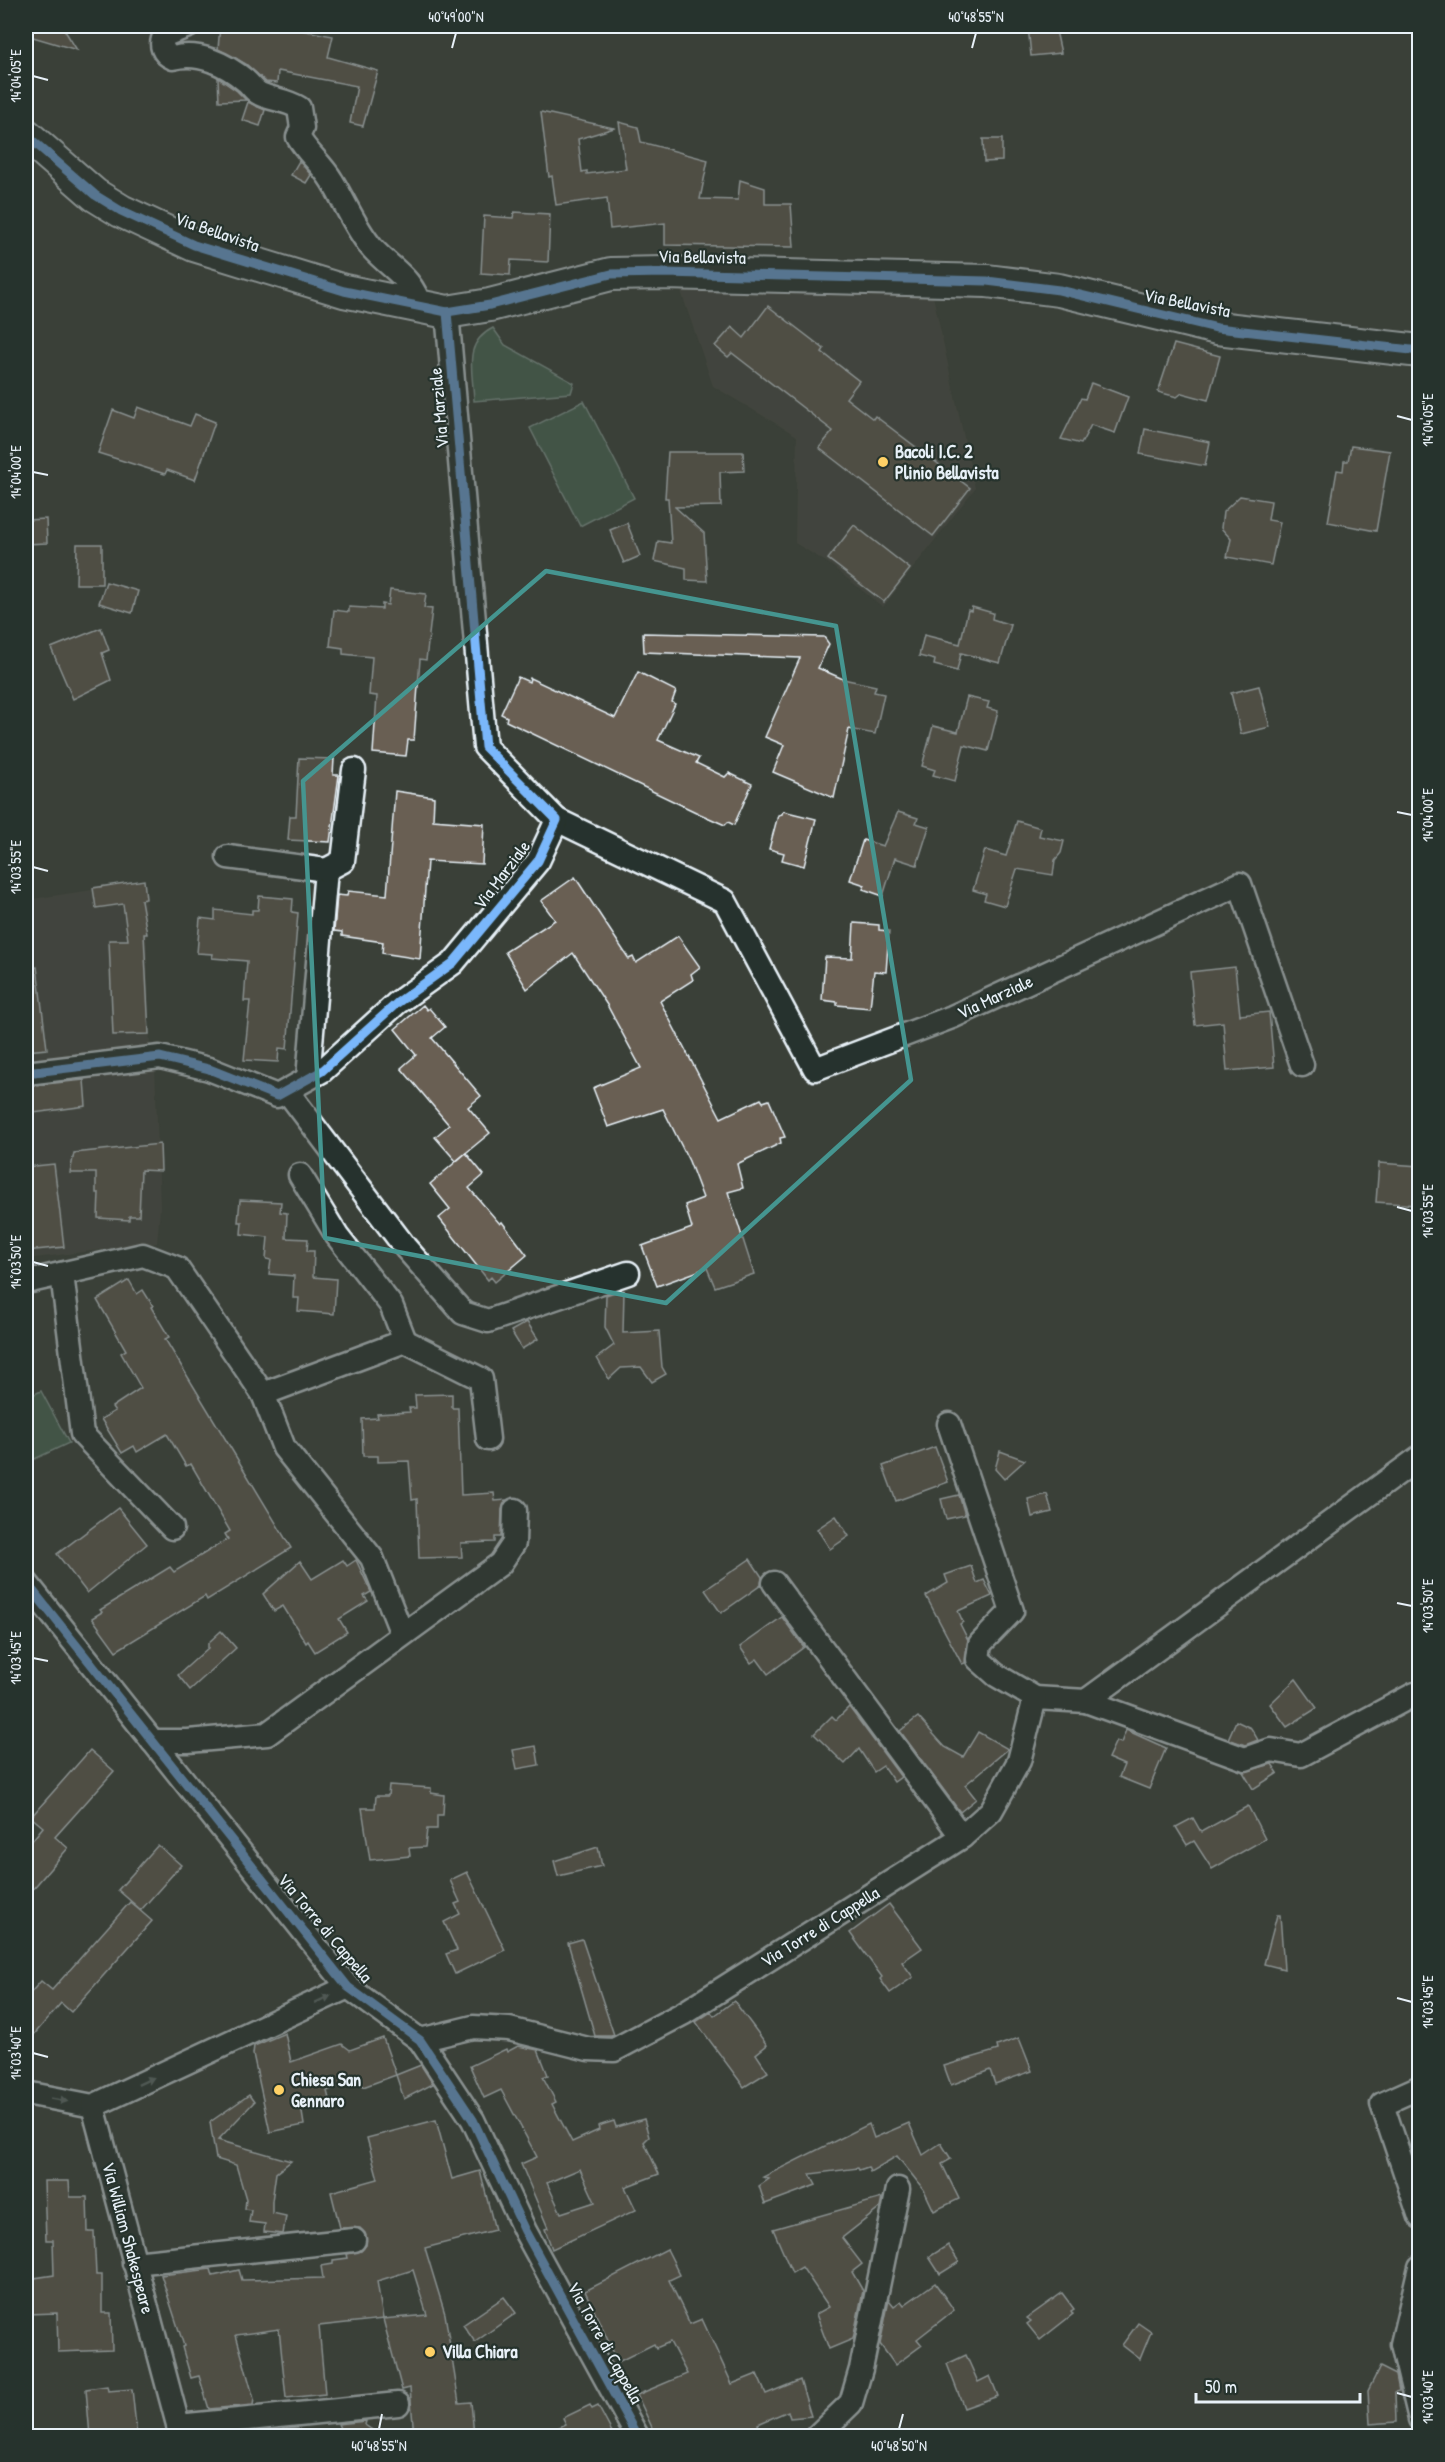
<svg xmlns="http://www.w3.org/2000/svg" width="1445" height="2462" font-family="'Patrick Hand',sans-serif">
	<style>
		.built { fill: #4b4c44 }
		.green { fill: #4d6e59; stroke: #9ab0a8; stroke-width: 1.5 }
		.building { fill: #695f53; stroke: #e8f1f8; stroke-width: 1.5; fill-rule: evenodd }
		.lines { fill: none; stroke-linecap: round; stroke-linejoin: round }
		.street-casing { stroke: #e8f1f8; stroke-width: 27 }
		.secondary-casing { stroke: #e8f1f8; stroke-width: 36 }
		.street { stroke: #26332d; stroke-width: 22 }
		.secondary { stroke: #26332d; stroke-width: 32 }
		.cycleway-casing { stroke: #26332d; stroke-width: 13 }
		.cycleway { stroke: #7ab7fb; stroke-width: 9 }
		.oneway { fill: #6a7674 }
		.marked { fill: none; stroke: #459590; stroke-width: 4.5; stroke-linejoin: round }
		.ticks { fill: none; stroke: #e8f1f8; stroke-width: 2 }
		.poi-dot { fill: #ffd166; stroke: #26332d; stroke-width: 2 }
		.labels { text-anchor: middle; stroke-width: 4.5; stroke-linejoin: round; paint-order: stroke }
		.street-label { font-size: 18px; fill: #e8f1f8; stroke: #26332d }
		.poi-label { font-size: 18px; font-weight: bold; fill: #e8f1f8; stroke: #26332d; text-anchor: start }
		.neatline { fill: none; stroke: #e8f1f8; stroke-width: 2 }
		.ticks-label { font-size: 15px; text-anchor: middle; fill: #e8f1f8 }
	</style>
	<rect width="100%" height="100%" fill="#3a4038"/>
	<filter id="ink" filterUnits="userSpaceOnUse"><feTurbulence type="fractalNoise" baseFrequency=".0167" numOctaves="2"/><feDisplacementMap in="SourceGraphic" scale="12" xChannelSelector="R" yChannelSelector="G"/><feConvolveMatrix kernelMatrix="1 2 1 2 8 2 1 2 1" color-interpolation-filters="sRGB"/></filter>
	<g filter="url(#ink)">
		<!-- built -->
		<g class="built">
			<polygon points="681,291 933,296 975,488 883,607 828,563 795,543 797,436 713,386"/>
			<polygon points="145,882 150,1047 26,1061 26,900"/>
			<polygon points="155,1068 160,1208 157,1243 26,1259 26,1082"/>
		</g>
		<!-- green -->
		<g class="green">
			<path d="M493 328 505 345 574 383 571 393 474 401C473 370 462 344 493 328Z"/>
			<polygon points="584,401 634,498 580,526 530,428"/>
			<polygon points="41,1391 69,1443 26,1463 26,1398"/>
		</g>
		<!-- building -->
		<g class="building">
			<polygon points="26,26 62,26 77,50 26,35"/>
			<polygon points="220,26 295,26 295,29 333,36 328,57 378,71 363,126 350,123 357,86 278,71 277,83 266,82 246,64 218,49"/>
			<polygon points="1028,26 1055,26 1061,53 1031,56"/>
			<polygon points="218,78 237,91 246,100 219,101"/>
			<polygon points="248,102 265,110 260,126 242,120"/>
			<polygon points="541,112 614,128 578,139 582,172 587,171 587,174 626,169 619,122 638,127 641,142 708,160 700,199 738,200 740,180 765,188 765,204 791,204 794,247 665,245 665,223 610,229 607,198 556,205 552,176 549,177"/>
			<polygon points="983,139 1002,139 1002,161 984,162"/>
			<polygon points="299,161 311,175 306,183 291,175"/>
			<polygon points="514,212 550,214 548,262 511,260 510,275 481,273 484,216 513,218"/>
			<polygon points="768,306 824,349 822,352 859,381 846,398 873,419 875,416 970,488 933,536 819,448 833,431 732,353 728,357 715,346 732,327 744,338"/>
			<polygon points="1174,344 1220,356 1208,400 1182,393 1177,397 1158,392"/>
			<polygon points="1091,383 1128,397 1115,433 1091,425 1081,444 1061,439 1081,398 1085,399"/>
			<polygon points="138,407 190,426 195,414 215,422 195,480 167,470 165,474 98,453 113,410 134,418"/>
			<polygon points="1145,429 1210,442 1205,466 1140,454"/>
			<polygon points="1351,446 1390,451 1376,531 1328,522 1337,470 1343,471 1344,461 1348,461"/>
			<polygon points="668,452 743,452 744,471 720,472 721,506 675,507 704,533 707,581 686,580 686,568 654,561 658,541 671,543 668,498 665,498"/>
			<polygon points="1240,496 1271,501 1268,520 1280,522 1271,565 1227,557 1231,539 1221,528 1223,512"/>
			<polygon points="46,519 47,543 26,544 26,520"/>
			<polygon points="627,523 640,556 624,563 610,530"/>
			<polygon points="854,525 910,569 884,602 828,559"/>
			<polygon points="77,544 102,544 102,584 76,584"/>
			<polygon points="106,582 138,591 132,613 99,603"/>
			<polygon points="390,590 426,594 424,608 432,609 426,660 420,659 414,740 408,740 406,756 373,753 377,696 369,695 372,657 343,654 343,648 330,646 334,610 349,612 349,607 382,609 382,604 388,605"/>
			<polygon points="972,607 993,613 992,619 1011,625 1000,663 961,653 957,671 934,665 935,660 919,656 924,635 960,644 968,610 971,611"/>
			<polygon points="101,628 109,650 102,653 111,680 73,699 51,648"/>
			<polygon points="643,633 824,637 829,644 818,668 843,679 876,686 874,692 884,694 875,734 849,729 834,798 773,772 784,745 765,737 800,658 644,652"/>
			<polygon points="638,672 676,691 672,702 675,704 658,740 699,758 696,763 725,777 729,773 752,784 734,825 728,822 725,825 700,814 506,721 507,717 501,714 518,677 529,682 530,678 615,718"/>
			<polygon points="1259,686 1270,727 1241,734 1231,693"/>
			<polygon points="967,697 989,702 987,708 998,711 988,751 964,745 955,781 933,775 935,770 922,766 933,726 958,732"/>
			<polygon points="299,758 334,759 333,775 339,775 330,842 288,840 290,816 296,816"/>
			<polygon points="395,791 434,797 433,820 484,824 482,864 427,861 420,959 382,953 383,942 342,936 342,932 334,931 337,895 347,896 348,891 387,895"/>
			<polygon points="783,811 816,819 804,866 782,860 784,853 769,849 778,815 782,814"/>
			<polygon points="898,812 918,818 916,823 929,827 917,865 895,858 883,896 863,889 865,885 850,880 863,840 883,846"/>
			<polygon points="1017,821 1041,828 1039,836 1064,841 1061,853 1055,860 1053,875 1017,869 1005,906 984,900 986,894 973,890 985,850 1006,856"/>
			<polygon points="575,877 629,959 633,957 636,963 678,936 700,967 691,974 693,980 660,1001 721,1118 761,1099 763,1102 769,1100 785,1137 780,1138 781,1143 737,1164 743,1188 728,1192 754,1274 715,1287 707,1268 657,1286 642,1246 692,1228 685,1205 703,1198 689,1161 663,1109 608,1127 593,1088 641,1068 607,1005 573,953 527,989 505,952 555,920 541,901"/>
			<polygon points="144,880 146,899 141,900 147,934 144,934 149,1034 113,1035 109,940 128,940 123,904 96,908 93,888"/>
			<polygon points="259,896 293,899 292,912 298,913 287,1049 279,1048 278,1062 244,1060 250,1001 244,1001 247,961 212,958 213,954 197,953 200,918 215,920 215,910 252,914 252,910 258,910"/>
			<polygon points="854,923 879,925 879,930 889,931 886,972 874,971 870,1008 837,1005 837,1002 822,1000 825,957 852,958"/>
			<polygon points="37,967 47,1049 26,1051 26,968"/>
			<polygon points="1235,967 1240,1015 1269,1012 1274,1067 1227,1071 1223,1022 1195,1025 1190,972"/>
			<polygon points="423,1005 427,1010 429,1008 445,1027 432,1038 481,1096 468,1107 490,1133 456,1161 435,1137 449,1125 401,1068 416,1055 395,1029"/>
			<polygon points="84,1080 86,1106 26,1114 26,1086"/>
			<polygon points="160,1144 161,1171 141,1170 139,1216 129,1216 129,1220 98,1218 99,1193 96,1193 96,1173 70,1173 74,1153"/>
			<polygon points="466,1153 484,1175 469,1188 500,1224 502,1222 527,1255 495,1282 491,1277 488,1280 439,1218 450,1209 430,1184"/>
			<polygon points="1379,1163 1419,1166 1416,1205 1376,1202"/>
			<polygon points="54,1164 64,1247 26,1251 26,1167"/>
			<polygon points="240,1200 281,1202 280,1212 287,1213 286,1238 308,1239 307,1251 314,1251 313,1277 336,1279 334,1314 298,1311 299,1298 293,1298 294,1276 269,1274 271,1260 266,1259 268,1237 241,1234 242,1222 238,1222"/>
			<polygon points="129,1280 137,1294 143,1290 153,1306 151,1307 169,1337 165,1339 291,1548 207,1600 205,1596 116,1651 92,1618 102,1612 100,1610 170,1567 174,1572 228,1539 225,1534 230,1531 191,1464 186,1466 167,1434 137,1452 134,1446 122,1453 101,1419 115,1411 112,1407 141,1388 121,1353 126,1350 97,1300"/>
			<polygon points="618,1291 624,1291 623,1333 659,1331 662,1367 666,1374 652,1382 641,1367 621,1368 609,1379 597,1358 614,1345 605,1327 606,1295"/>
			<polygon points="527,1322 538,1339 522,1349 511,1331"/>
			<polygon points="452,1394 452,1408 458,1408 461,1495 494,1493 495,1501 506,1500 502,1510 501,1537 495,1537 495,1542 461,1543 462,1557 419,1558 417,1499 412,1500 409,1461 378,1462 378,1456 363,1456 362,1419 378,1418 377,1414 410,1412 409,1408 416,1408 415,1395"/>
			<polygon points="935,1447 948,1482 896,1501 883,1466"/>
			<polygon points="1000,1451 1025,1460 1004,1479 995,1469"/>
			<polygon points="1047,1494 1052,1512 1032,1517 1028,1499"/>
			<polygon points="959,1495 965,1515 946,1519 941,1499"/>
			<polygon points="118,1508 147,1544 87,1593 57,1554"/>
			<polygon points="836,1516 849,1536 830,1549 817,1529"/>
			<polygon points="750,1559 762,1577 761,1585 721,1613 705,1590"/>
			<polygon points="343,1560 347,1566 356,1560 371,1592 364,1596 368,1601 339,1619 347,1632 315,1652 308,1641 306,1643 283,1606 274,1611 263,1594 300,1561 312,1579"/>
			<polygon points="971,1566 977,1583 984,1580 992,1596 958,1611 963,1622 960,1624 968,1640 965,1663 962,1664 926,1596 948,1583 945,1575"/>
			<polygon points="782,1617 804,1647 768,1674 757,1659 751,1663 740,1647"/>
			<polygon points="221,1631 236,1648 190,1690 178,1675 208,1648 208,1643"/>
			<polygon points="1296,1679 1317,1708 1287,1727 1270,1704"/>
			<polygon points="849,1707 901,1777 894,1782 883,1766 874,1772 859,1749 845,1764 814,1734 832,1716 836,1720"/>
			<polygon points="918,1717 945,1747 963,1757 978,1732 1008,1749 965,1785 976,1799 960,1812 900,1731"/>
			<polygon points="1236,1721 1251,1728 1258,1740 1245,1745 1228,1739"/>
			<polygon points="1126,1730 1166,1748 1149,1789 1119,1777 1124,1765 1108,1758 1116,1741 1121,1743"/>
			<polygon points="536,1746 539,1765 517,1769 513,1750"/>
			<polygon points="90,1750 114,1771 55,1837 68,1848 26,1897 26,1848 43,1827 31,1817"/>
			<polygon points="1272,1764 1278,1773 1253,1789 1243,1772"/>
			<polygon points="389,1785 431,1788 431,1793 444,1795 443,1815 437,1815 437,1829 427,1829 425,1847 409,1848 410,1856 370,1860 362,1808 375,1808 376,1796 388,1796"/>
			<polygon points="1248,1806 1265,1839 1212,1869 1194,1841 1187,1845 1176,1827 1193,1818 1201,1832"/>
			<polygon points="158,1845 181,1865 141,1910 118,1890"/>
			<polygon points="598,1847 602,1866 558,1876 554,1861"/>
			<polygon points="467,1872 505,1950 455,1974 446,1954 457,1950 444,1922 460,1914 455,1904 460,1902 450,1880"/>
			<polygon points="130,1902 152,1921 71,2012 61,2003 26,2044 26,1998 41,1981 52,1990"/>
			<polygon points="889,1904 922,1948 902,1962 913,1977 890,1993 880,1979 882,1977 850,1933"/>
			<polygon points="1277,1915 1280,1915 1284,1969 1264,1964"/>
			<polygon points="582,1939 614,2035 611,2036 595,2036 568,1943"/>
			<polygon points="734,2001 767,2045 756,2054 768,2072 744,2087 696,2022 711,2012 714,2016"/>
			<polygon points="285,2033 291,2062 342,2044 350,2050 383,2038 396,2075 363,2087 360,2079 327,2091 329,2099 301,2106 304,2125 270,2132 253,2054 254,2046"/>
			<polygon points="1019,2038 1032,2071 995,2084 990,2070 951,2085 944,2066 998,2050 997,2046"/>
			<path d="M518 2046 538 2050 548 2075 543 2077 556 2102 552 2104 572 2142 599 2130 598 2126 614 2121 616 2127 644 2119 649 2137 644 2142 659 2174 625 2187 636 2210 552 2249 545 2229 548 2228 521 2164 537 2157 501 2090 484 2098 470 2066 506 2049 507 2052ZM580 2169 595 2202 561 2213 547 2183Z"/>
			<polygon points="421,2065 433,2084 404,2099 396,2075"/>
			<polygon points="249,2095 254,2102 218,2140 291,2161 276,2173 272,2201 272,2213 286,2216 283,2234 264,2232 265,2224 249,2222 251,2210 245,2209 246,2199 236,2165 216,2159 210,2122"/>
			<path d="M436 2120 452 2179 480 2171 495 2230 425 2248 445 2314 459 2403 471 2402 474 2436H414L410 2388 402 2390 383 2319 319 2326 325 2394 286 2398 279 2329 236 2335 254 2399 253 2405 209 2409 199 2376 191 2378 182 2347 184 2346 161 2275 211 2269 213 2276 239 2270 242 2280 323 2278 321 2266 333 2264V2260L348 2258 347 2254 361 2251 366 2245 365 2233 360 2228H340L331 2192 378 2179 367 2138ZM413 2270 427 2315 383 2319 377 2281Z"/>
			<polygon points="909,2123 923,2155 941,2143 951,2159 942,2164 959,2199 934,2211 924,2190 897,2156 870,2172 868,2167 859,2170 858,2168 810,2174 816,2185 765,2204 759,2186 769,2179 763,2177 869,2124 874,2138"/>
			<polygon points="44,2181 69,2181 70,2197 87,2197 88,2232 94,2232 96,2275 102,2275 102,2313 111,2313 112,2350 58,2352 57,2313 26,2314 28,2279 54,2275 53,2240 46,2240"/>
			<polygon points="882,2198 880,2208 842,2238 862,2264 852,2272 863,2291 853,2339 829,2349 816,2314 829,2307 802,2267 792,2273 773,2229"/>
			<polygon points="948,2245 959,2262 940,2274 929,2257"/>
			<polygon points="667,2249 680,2275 669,2280 690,2324 702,2319 732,2384 757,2374 766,2394 800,2380 811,2416 790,2418 788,2411 758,2424 761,2436 656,2436 637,2395 687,2374 670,2342 656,2348 654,2344 618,2362 585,2291"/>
			<polygon points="935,2283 954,2310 917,2339 922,2345 895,2365 880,2344 889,2300 894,2306 901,2301 904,2305"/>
			<polygon points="1062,2293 1074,2309 1071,2311 1073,2314 1040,2340 1027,2324 1031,2321 1027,2318"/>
			<polygon points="504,2297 516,2313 475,2342 463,2325"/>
			<polygon points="1138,2323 1151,2332 1140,2359 1122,2345"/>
			<polygon points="966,2355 978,2382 990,2376 998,2396 964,2408 947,2364"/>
			<polygon points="1380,2367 1396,2375 1399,2391 1395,2392 1396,2422 1370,2424 1368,2391"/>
			<polygon points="107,2386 108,2391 132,2389 137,2436 90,2436 86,2389"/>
			<polygon points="590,2405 592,2409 598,2406 614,2436 541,2436 566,2424 563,2418"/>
			<polygon points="366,2421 365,2425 381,2436 351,2436 342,2433 338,2424"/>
		</g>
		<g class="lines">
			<!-- street casing -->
			<g class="street-casing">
				<g id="street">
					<path d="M188 26 165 35C159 45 163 54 173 58 199 51 226 64 246 81 251 85 254 91 260 94 273 100 287 100 299 108L302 128 298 137C307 153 322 164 332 181 345 202 355 228 372 248 393 271 411 276 421 308"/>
					<polyline points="557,820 725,901 815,1069 952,1017 1240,884 1302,1065"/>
					<polyline points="228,857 326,870 308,1078"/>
					<polyline points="326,870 343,861 354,770"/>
					<polyline points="26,1073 160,1057 209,1069 277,1096 322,1071 397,1003 453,963 538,861 557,820 485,747 447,312"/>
					<polyline points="287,1091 405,1247 463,1313 488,1321 628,1273"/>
					<polyline points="300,1175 337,1236 391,1305 405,1341"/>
					<polyline points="62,1274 82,1434 172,1528"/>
					<polyline points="26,1282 143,1255 177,1268 263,1394 284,1448 372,1558 402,1634"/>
					<polyline points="263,1394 405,1341 481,1379 488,1439"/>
					<polyline points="949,1424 1012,1611 980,1644 978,1659 996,1675 1035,1698 1086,1701 1420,1457"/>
					<polyline points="26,1582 348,1987 420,2040 473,2120 525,2231 637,2436"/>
					<polyline points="774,1583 962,1837"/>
					<polyline points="1086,1701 1245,1759 1271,1750 1301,1755 1415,1694 1420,1701"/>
					<polyline points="152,1741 188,1741 267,1734 500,1564 514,1543 515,1510"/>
					<polyline points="420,2040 473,2027 509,2029 588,2049 614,2050 684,2013 962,1837 991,1811 1019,1761 1035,1698"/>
					<polyline points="1420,2087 1382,2104 1420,2217"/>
					<polyline points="26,2093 93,2106"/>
					<polyline points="93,2106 181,2436"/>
					<polyline points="93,2106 348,1987"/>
					<polyline points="134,2263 354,2240"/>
					<polyline points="1420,2267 1402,2344 1420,2419"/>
					<polyline points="178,2426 398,2404"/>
					<polyline points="817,2436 851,2403 861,2369 898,2189"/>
				</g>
			</g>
			<!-- secondary casing -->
			<g class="secondary-casing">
				<polyline id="secondary" points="26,135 95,195 121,211 194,245 344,291 447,312 490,305 611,274 665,273 987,281 1059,290 1217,328 1420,351"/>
			</g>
			<!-- street -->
			<use href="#street" class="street"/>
			<!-- secondary -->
			<use href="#secondary" class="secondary"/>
			<!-- cycleway casing -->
			<g class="cycleway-casing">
				<g id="cycleway">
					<polyline points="26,135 95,195 121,211 194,245 344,291 447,312 490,305 611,274 665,273 987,281 1059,290 1217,328 1420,351"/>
					<polyline points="26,1073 160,1057 209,1069 277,1096 322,1071 397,1003 453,963 538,861 557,820 485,747 447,312"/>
					<polyline points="26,1582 348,1987 420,2040 473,2120 525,2231 637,2436"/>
				</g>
			</g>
			<!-- cycleway -->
			<use href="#cycleway" class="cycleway"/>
		</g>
		<!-- one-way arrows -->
		<defs><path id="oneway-solid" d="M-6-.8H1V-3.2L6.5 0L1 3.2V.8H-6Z" transform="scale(1.5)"/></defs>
		<g class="oneway">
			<use href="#oneway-solid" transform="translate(323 1999) rotate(-25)"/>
			<use href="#oneway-solid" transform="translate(146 2081) rotate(-25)"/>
			<use href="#oneway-solid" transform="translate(59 2100) rotate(10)"/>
		</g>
	</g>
	<!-- marked area -->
	<path d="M0 0H1445V2462H0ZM546 571 836 626 911 1080 666 1303 325 1238 303 781Z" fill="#3a4038" fill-opacity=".55" fill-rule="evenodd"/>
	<path class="marked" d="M546 571 836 626 911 1080 666 1303 325 1238 303 781Z"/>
	<!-- ticks -->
	<path class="ticks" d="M452 48 456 33M972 48 976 33M33 76 48 80M1397 416 1412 420M33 472 48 475M1397 812 1412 815M33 867 48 871M1397 1207 1412 1211M33 1262 48 1266M1397 1603 1412 1606M33 1658 48 1661M1397 1998 1412 2002M33 2053 48 2057M1397 2393 1412 2397M379 2429 382 2414M899 2429 903 2414"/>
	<!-- markers -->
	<g class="poi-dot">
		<circle cx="883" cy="462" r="6"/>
		<circle cx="279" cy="2090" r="6"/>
		<circle cx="430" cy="2352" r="6"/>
	</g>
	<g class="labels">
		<!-- street labels -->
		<g class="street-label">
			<text transform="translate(217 232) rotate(19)" y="6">Via Bellavista</text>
			<text transform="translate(702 257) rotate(1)" y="6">Via Bellavista</text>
			<text transform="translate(1187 303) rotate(11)" y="6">Via Bellavista</text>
			<text transform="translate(439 408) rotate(-95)" y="6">Via Marziale</text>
			<text transform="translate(502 875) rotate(-53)" y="6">Via Marziale</text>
			<text transform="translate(995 997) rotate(-25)" y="6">Via Marziale</text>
			<text transform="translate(820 1927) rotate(-32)" y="6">Via Torre di Cappella</text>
			<text transform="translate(325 1928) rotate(50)" y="6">Via Torre di Cappella</text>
			<text transform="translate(128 2238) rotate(75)" y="6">Via William Shakespeare</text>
			<text transform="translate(605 2343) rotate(61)" y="6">Via Torre di Cappella</text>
		</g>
		<!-- poi labels -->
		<g class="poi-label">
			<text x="895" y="458">Bacoli I.C. 2<tspan x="895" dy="21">Plinio Bellavista</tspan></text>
			<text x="291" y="2086">Chiesa San<tspan x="291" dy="21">Gennaro</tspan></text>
			<text x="442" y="2358">Villa Chiara</text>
		</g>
	</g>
	<!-- margin -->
	<rect width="1445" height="2462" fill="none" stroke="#26332d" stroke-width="66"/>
	<!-- scale -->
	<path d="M1196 2393v9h164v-9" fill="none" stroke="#e8f1f8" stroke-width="3"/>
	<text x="1205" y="2393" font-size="18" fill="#e8f1f8" stroke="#26332d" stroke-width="4.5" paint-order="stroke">50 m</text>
	<rect x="33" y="33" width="1379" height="2396" class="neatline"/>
	<g class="ticks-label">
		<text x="456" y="22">40°49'00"N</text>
		<text x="976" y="22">40°48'55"N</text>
		<text transform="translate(16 76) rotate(-90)" y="5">14°04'05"E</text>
		<text transform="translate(1428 420) rotate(-90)" y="5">14°04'05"E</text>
		<text transform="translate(16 472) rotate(-90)" y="5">14°04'00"E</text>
		<text transform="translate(1428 815) rotate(-90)" y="5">14°04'00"E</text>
		<text transform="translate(16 867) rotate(-90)" y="5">14°03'55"E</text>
		<text transform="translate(1428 1211) rotate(-90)" y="5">14°03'55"E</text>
		<text transform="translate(16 1262) rotate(-90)" y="5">14°03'50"E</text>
		<text transform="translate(1428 1606) rotate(-90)" y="5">14°03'50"E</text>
		<text transform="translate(16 1658) rotate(-90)" y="5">14°03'45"E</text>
		<text transform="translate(1428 2002) rotate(-90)" y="5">14°03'45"E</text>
		<text transform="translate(16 2053) rotate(-90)" y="5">14°03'40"E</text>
		<text transform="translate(1428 2397) rotate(-90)" y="5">14°03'40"E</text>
		<text x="379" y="2451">40°48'55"N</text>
		<text x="899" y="2451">40°48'50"N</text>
	</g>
</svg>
